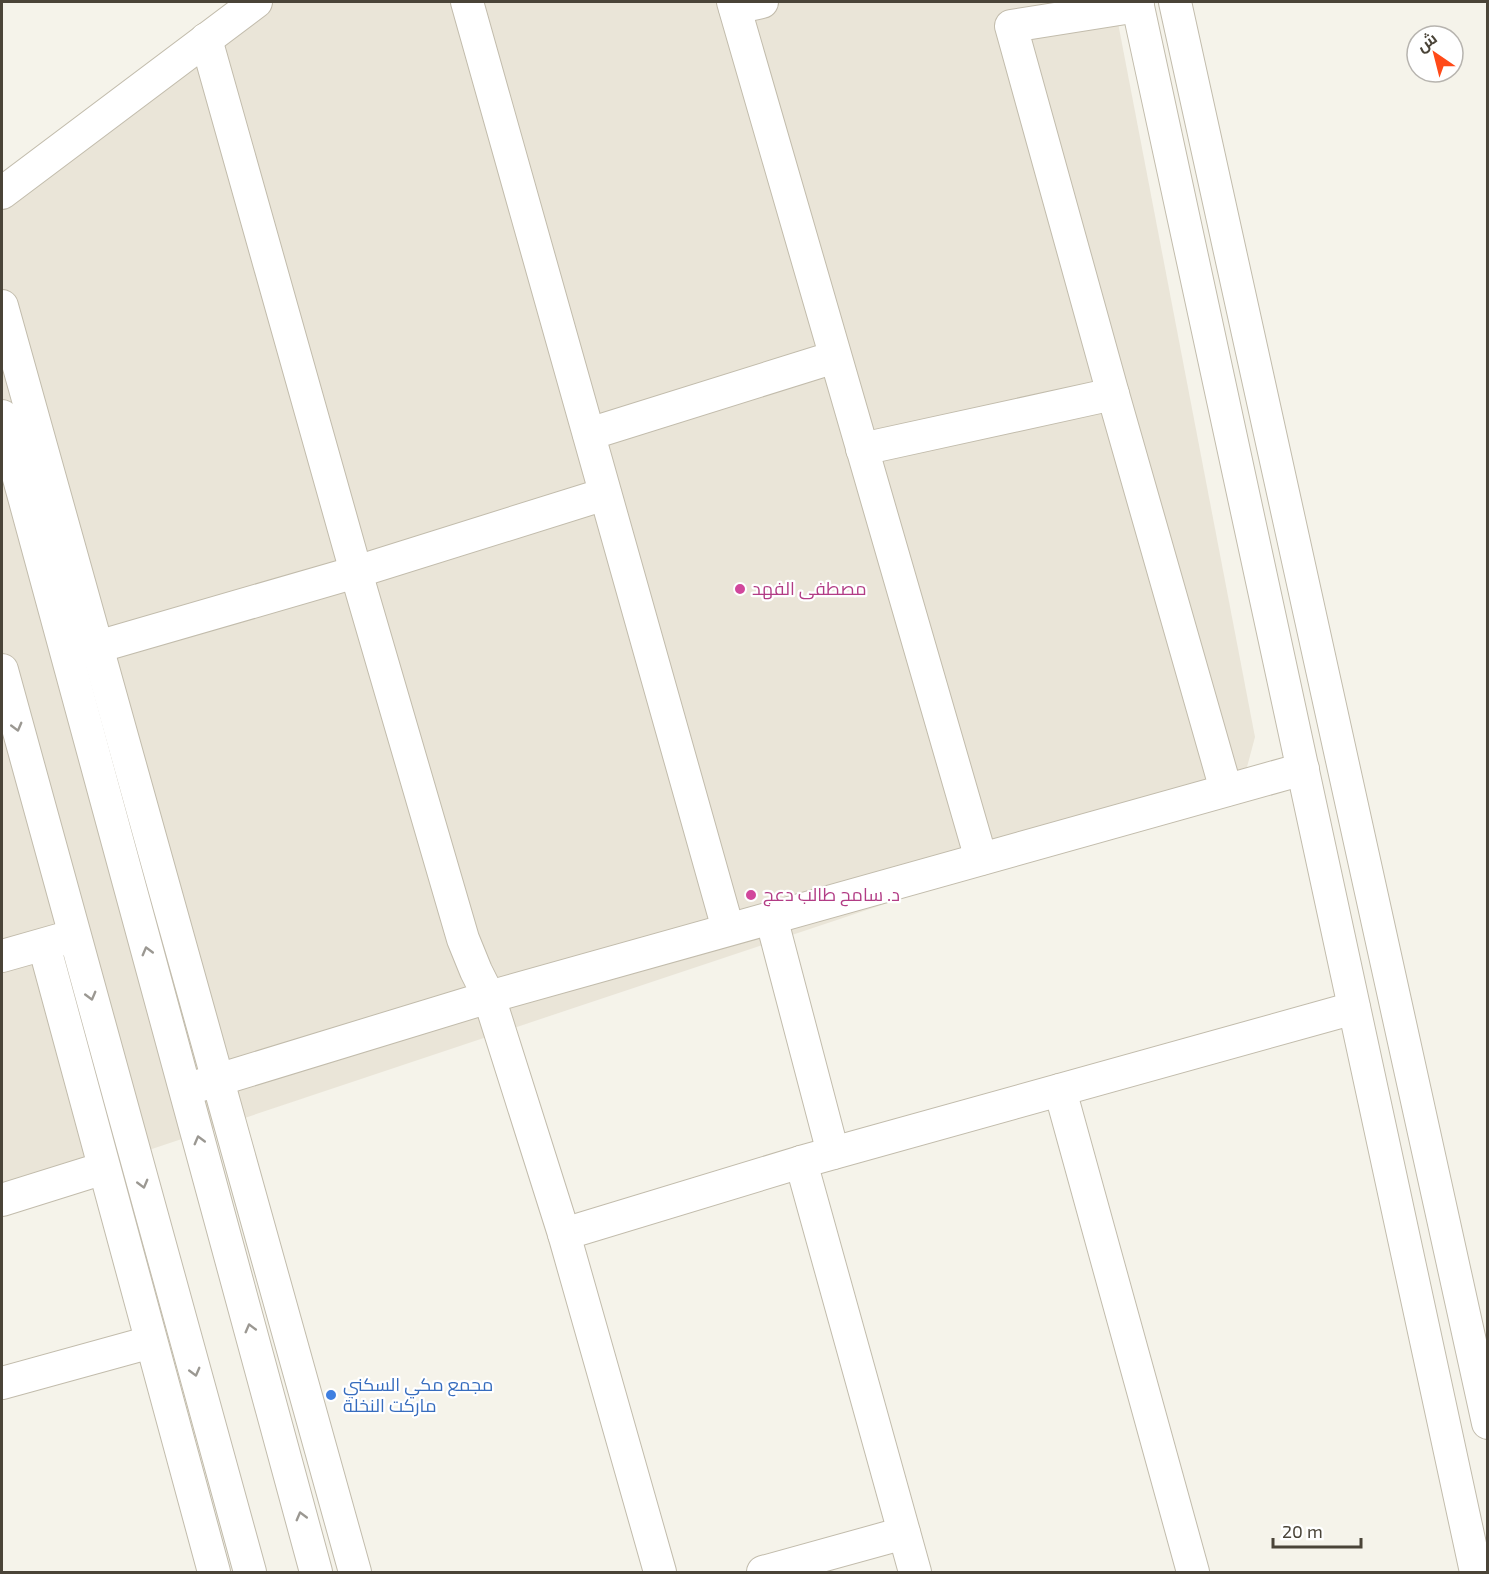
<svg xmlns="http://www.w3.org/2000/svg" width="1489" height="1574" font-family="'Exo 2',Cairo,sans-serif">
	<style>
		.residential { fill: #eae5d8 }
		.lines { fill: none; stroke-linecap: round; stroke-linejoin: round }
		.street-casing { stroke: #c2bcac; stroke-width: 34 }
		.street { stroke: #fff; stroke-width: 32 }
		.oneway { stroke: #9b9892 }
		.hotel-dot { fill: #d1479c; stroke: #fff; stroke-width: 2 }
		.shop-dot { fill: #3f7fe0; stroke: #fff; stroke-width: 2 }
		.labels { text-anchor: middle; stroke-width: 4.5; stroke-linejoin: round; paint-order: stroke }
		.hotel-label { font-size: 18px; fill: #b23c85; stroke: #fff; text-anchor: start }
		.shop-label { font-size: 18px; fill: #366cbe; stroke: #fff; text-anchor: start }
	</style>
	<rect width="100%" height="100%" fill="#f5f3ea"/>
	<!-- residential -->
	<polygon class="residential" points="252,2 1114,2 1255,737 1243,782 1226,790 2,1199 2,199"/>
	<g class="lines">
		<!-- street casing -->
		<g class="street-casing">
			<g id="street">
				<polyline points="467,2 728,929"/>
				<polyline points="733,2 981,859"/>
				<polyline points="1137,2 1476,1572"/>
				<polyline points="1175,2 1488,1423"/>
				<polyline points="1138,6 1011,26 1113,394 1226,790"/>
				<polyline points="735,8 762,2"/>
				<polyline points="206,39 356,572 463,939 476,971 489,997 1303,769"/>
				<polyline points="2,193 256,2"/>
				<polyline points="2,306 355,1572"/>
				<polyline points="2,416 316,1572"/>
				<polyline points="589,434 835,357"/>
				<polyline points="862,449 1113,394"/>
				<polyline points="97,647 356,572 605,494"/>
				<polyline points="2,670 250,1572"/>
				<polyline points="771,917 833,1153"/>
				<polyline points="44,945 214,1572"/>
				<polyline points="2,956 62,939"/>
				<polyline points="198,1086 489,997 564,1234 660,1572"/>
				<polyline points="1060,1090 1193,1572"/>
				<polyline points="801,1162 915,1572"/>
				<polyline points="2,1200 104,1168"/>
				<polyline points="564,1234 801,1162 1354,1008"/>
				<polyline points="2,1383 151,1342"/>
				<polyline points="763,1572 904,1533"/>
			</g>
		</g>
		<!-- street -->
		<use href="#street" class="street"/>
	</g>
	<!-- one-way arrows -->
	<defs><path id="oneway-chevron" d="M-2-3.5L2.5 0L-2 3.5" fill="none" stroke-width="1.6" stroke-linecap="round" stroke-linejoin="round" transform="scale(1.5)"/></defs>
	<g class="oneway">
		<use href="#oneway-chevron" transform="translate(17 727) rotate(75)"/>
		<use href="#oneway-chevron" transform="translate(147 951) rotate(-105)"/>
		<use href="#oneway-chevron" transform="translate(91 996) rotate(75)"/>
		<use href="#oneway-chevron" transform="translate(199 1140) rotate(-105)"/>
		<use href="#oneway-chevron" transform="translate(143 1184) rotate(75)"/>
		<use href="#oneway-chevron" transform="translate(250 1328) rotate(-105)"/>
		<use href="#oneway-chevron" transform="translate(195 1372) rotate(75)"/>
		<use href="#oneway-chevron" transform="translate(301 1516) rotate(-105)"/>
	</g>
	<!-- markers -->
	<g class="hotel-dot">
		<circle cx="740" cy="589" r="6"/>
		<circle cx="751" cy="895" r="6"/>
	</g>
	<circle class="shop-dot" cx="331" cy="1395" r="6"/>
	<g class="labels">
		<!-- hotel labels -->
		<g class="hotel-label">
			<text x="752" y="595">مصطفى الفهد</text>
			<text x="763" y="901">د. سامح طالب دعج</text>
		</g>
		<!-- shop labels -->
		<g class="shop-label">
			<text x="343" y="1391">مجمع مكي السكني<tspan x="343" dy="21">ماركت النخلة</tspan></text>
		</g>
	</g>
	<!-- border -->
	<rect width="1489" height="1574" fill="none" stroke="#4a4438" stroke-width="6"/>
	<!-- north arrow -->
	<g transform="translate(1435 54) rotate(325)"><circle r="28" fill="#ffffff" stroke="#b7b4af" stroke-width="1.5"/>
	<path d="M0-4.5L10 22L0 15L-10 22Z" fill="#ff4a18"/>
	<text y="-9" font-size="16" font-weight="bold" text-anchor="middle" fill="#4a4438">ش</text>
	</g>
	<!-- scale -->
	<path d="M1273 1538v9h88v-9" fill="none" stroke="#4a4438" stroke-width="3"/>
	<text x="1282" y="1538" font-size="18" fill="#4a4438" stroke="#ffffff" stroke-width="4.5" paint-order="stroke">20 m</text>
</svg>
